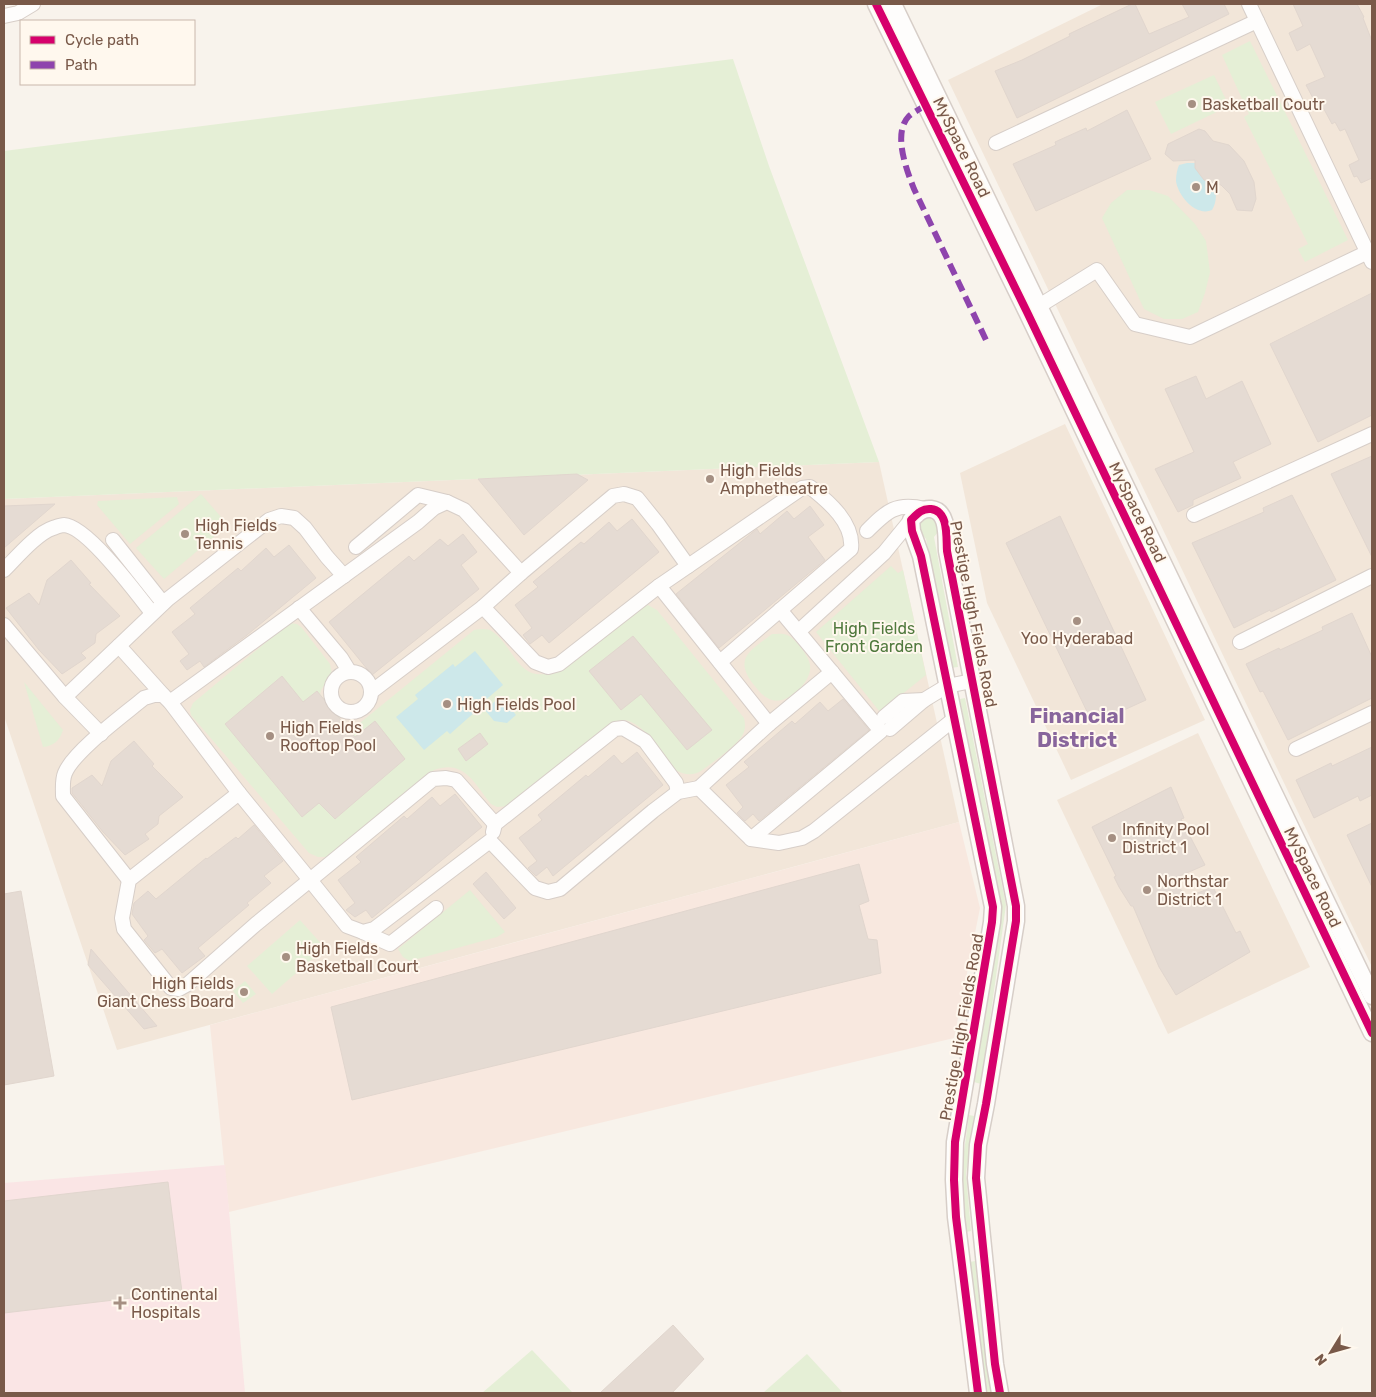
<svg xmlns="http://www.w3.org/2000/svg" width="1376" height="1397" font-family="Rubik,sans-serif">
	<style>
		.residential { fill: #f2e6d9 }
		.commercial { fill: #f8e8df }
		.medical { fill: #fae5e5 }
		.green { fill: #e5efd6 }
		.water { fill: #cde8ea }
		.building { fill: #e5dbd3; stroke: #e1d6ce }
		.lines { fill: none; stroke-linecap: round; stroke-linejoin: round }
		.minor-casing { stroke: #d7cec8; stroke-width: 16 }
		.tertiary-casing { stroke: #d7cec8; stroke-width: 19 }
		.minor { stroke: #fefdfc; stroke-width: 14 }
		.tertiary { stroke: #fefdfc; stroke-width: 16 }
		.quiet { stroke: #8e44ad; stroke-width: 6; stroke-dasharray: 12 6; stroke-linecap: butt }
		.cycleway-casing { stroke: #fff8ee; stroke-width: 11 }
		.cycleway { stroke: #d6006c; stroke-width: 8 }
		.poi-dot { fill: #a58f82; stroke: #fff8ee; stroke-width: 2 }
		.labels { text-anchor: middle; stroke-width: 4; stroke-linejoin: round; paint-order: stroke }
		.poi-label { font-size: 16px; fill: #795949; stroke: #fff8ee; text-anchor: start }
		.street-label { font-size: 16px; fill: #795949; stroke: #fff8ee }
		.park-label { font-size: 16px; fill: #517a3e; stroke: #fff8ee }
		.district-label { font-size: 21px; font-weight: bold; fill: #88659c; stroke: #fff8ee }
	</style>
	<rect width="100%" height="100%" fill="#f8f3ec"/>
	<!-- residential -->
	<g class="residential">
		<polygon points="1103,4 1370,4 1372,10 1372,967 948,80"/>
		<polygon points="1065,424 1205,720 1071,780 987,603 960,473"/>
		<polygon points="879,462 959,822 117,1050 4,716 4,499"/>
		<polygon points="1198,733 1310,967 1168,1034 1057,800"/>
	</g>
	<!-- commercial -->
	<polygon class="commercial" points="959,822 980,908 954,1038 229,1212 210,1025"/>
	<!-- medical -->
	<polygon class="medical" points="225,1165 245,1393 4,1393 4,1183"/>
	<!-- green -->
	<g class="green">
		<polygon points="1250,41 1348,240 1305,262 1298,249 1308,244 1244,117 1249,114 1222,55"/>
		<polygon points="733,59 769,166 879,462 4,499 4,151"/>
		<polygon points="1214,75 1229,106 1171,134 1155,102"/>
		<polygon points="1127,190 1149,190 1168,196 1195,224 1206,241 1210,272 1205,293 1198,312 1182,319 1164,319 1144,309 1102,218 1111,203"/>
		<polygon points="201,494 228,525 164,579 136,548"/>
		<polygon points="177,497 179,504 130,544 97,505 98,501"/>
		<polygon points="931,517 938,525 938,532 934,537 958,667 950,668 926,539 920,532 919,525 924,519"/>
		<polygon points="891,566 898,573 903,570 926,675 880,712 816,632"/>
		<path d="M646 604 657 610 744 718C745 723 746 728 743 734 738 745 712 763 701 771 692 776 685 775 675 770 663 755 642 719 622 720 615 721 609 725 604 728L511 806 497 807 491 804C474 783 464 759 434 770L329 857H318L309 853 191 715 190 710 193 703 289 623 297 624 302 628 330 664 332 674 321 690 320 694 350 731 474 630C481 629 488 628 493 632 514 647 519 684 553 672Z"/>
		<path d="M772 634C777 634 782 633 787 635 795 638 809 656 810 665 813 681 787 705 772 700 764 698 759 691 754 685 733 658 750 651 772 634Z"/>
		<path d="M24 682 63 730C60 740 54 746 43 747Z"/>
		<polygon points="965,698 1006,905 981,1084 974,1082 1001,906 960,699"/>
		<polygon points="470,890 505,932 497,937 410,961 403,957 398,949"/>
		<polygon points="300,920 325,948 272,994 247,966"/>
		<polygon points="245,981 256,994 243,1003 233,991"/>
		<polygon points="969,1115 974,1116 966,1174 971,1231 966,1232 961,1174"/>
		<polygon points="975,1261 987,1369 992,1393 987,1393 982,1370 970,1262"/>
		<polygon points="532,1350 573,1393 482,1393"/>
		<polygon points="807,1354 843,1393 763,1393"/>
	</g>
	<!-- water -->
	<g class="water">
		<path d="M1187 163H1195C1196 174 1204 180 1213 183 1217 192 1217 202 1212 210 1196 217 1178 196 1176 181 1176 175 1177 170 1179 165Z"/>
		<polygon points="475,651 503,685 475,709 476,711 450,734 447,731 424,750 396,717 418,699 415,695 453,664 455,667"/>
		<polygon points="501,696 516,715 507,723 494,721 485,710"/>
	</g>
	<!-- building -->
	<g class="building">
		<polygon points="1132,4 1135,4 1149,34 1189,17 1182,4 1224,4 1229,14 1017,118 995,71 1022,60 1070,36 1069,34"/>
		<polygon points="1293,4 1357,4 1364,17 1363,18 1372,41 1372,178 1361,183 1357,176 1354,177 1349,165 1359,160 1345,129 1340,131 1335,122 1332,124 1319,100 1315,102 1306,85 1325,77 1310,44 1297,51 1289,33 1303,26"/>
		<polygon points="1127,110 1151,159 1036,211 1013,164 1056,145 1055,142 1086,128 1087,131"/>
		<polygon points="1199,129 1205,131 1213,141 1229,145 1244,161 1254,182 1256,199 1252,211 1237,210 1230,194 1221,185 1204,180 1195,168 1195,160 1173,161 1165,154 1168,144"/>
		<polygon points="1372,293 1372,415 1318,442 1270,344"/>
		<polygon points="1196,376 1206,399 1242,381 1271,444 1233,462 1241,478 1193,500 1193,505 1178,512 1155,469 1194,452 1165,389"/>
		<polygon points="1372,456 1372,557 1331,474"/>
		<polygon points="577,474 588,480 524,535 478,479"/>
		<polygon points="1292,495 1336,580 1271,612 1270,610 1234,628 1192,543 1264,512 1263,508"/>
		<polygon points="55,504 4,548 4,506"/>
		<polygon points="810,506 824,525 808,537 825,560 719,648 676,594 757,529 760,534 787,511 794,519"/>
		<polygon points="1060,516 1146,700 1093,724 1006,543"/>
		<polygon points="632,519 659,552 549,643 542,635 530,644 523,635 532,628 515,605 538,587 533,582 581,542 584,544 609,522 617,531"/>
		<polygon points="463,534 477,552 461,565 479,589 372,675 329,622 409,556 414,561 440,539 448,546"/>
		<polygon points="289,545 316,578 247,635 204,667 200,661 187,670 180,661 189,654 172,632 195,614 190,608 238,568 241,571 266,548 274,557"/>
		<polygon points="71,560 91,583 89,584 120,616 96,634 95,643 81,653 86,658 62,674 39,650 6,608 29,593 39,605 47,580"/>
		<polygon points="1352,613 1372,657 1372,698 1288,740 1263,691 1260,692 1246,664 1279,648 1280,650 1323,630 1322,627"/>
		<polygon points="633,636 712,730 687,750 641,694 621,710 589,671"/>
		<polygon points="282,676 303,702 317,691 355,737 375,721 405,759 335,819 319,803 302,817 225,724"/>
		<polygon points="843,699 869,730 759,821 753,814 745,821 737,813 743,807 726,785 749,767 744,762 792,721 795,724 820,702 828,711"/>
		<polygon points="480,733 488,744 466,761 458,749"/>
		<polygon points="134,741 154,764 152,766 183,797 159,816 158,824 145,834 149,839 125,855 103,832 72,793 72,788 92,775 102,786 111,761"/>
		<polygon points="1372,747 1372,795 1360,801 1358,796 1314,818 1296,780 1331,763 1332,766"/>
		<polygon points="637,752 663,785 553,876 547,867 536,876 528,868 537,861 519,838 542,820 538,815 586,775 588,777 614,755 622,764"/>
		<polygon points="1171,787 1184,818 1181,819 1205,865 1175,878 1185,898 1213,887 1236,933 1240,931 1250,952 1176,995 1159,967 1133,906 1131,906 1119,887 1114,877 1116,876 1092,827"/>
		<polygon points="455,794 482,827 372,918 366,910 355,917 346,910 355,903 338,880 361,862 356,857 404,816 407,819 432,797 440,806"/>
		<polygon points="1372,823 1372,887 1347,835"/>
		<polygon points="254,825 283,861 264,876 271,883 247,903 249,905 198,948 205,956 182,973 162,949 155,953 144,940 148,936 132,914 134,903 148,891 156,899 206,858 207,859 236,837 238,839"/>
		<polygon points="859,864 869,901 859,905 868,939 877,940 881,973 352,1100 331,1007"/>
		<polygon points="486,872 516,908 504,919 473,884"/>
		<polygon points="21,891 54,1076 4,1085 4,894"/>
		<polygon points="91,949 157,1026 144,1029 88,965"/>
		<polygon points="168,1182 182,1292 4,1313 4,1201"/>
		<polygon points="673,1325 704,1359 672,1393 600,1393"/>
	</g>
	<g class="lines">
		<!-- minor casing -->
		<g class="minor-casing">
			<g id="minor">
				<polyline points="1249,4 1372,262"/>
				<polyline points="4,16 18,13 33,4"/>
				<polyline points="996,143 1257,21"/>
				<polyline points="1039,306 1097,270 1135,324 1190,337 1368,252"/>
				<polyline points="1194,515 1372,434"/>
				<path d="M867 531C887 511 896 502 925 509"/>
				<polyline points="113,540 163,603"/>
				<polyline points="356,547 418,495 447,502"/>
				<path d="M4 570C16 558 37 533 53 528 56 527 61 525 64 525 87 526 138 595 152 613"/>
				<polyline points="659,586 769,724 699,788 751,839 779,843 802,838 814,831 953,720"/>
				<polyline points="483,607 521,573"/>
				<polyline points="299,608 341,658 349,671"/>
				<polyline points="4,625 65,697 101,734"/>
				<polyline points="799,631 884,553 911,520"/>
				<polyline points="1240,642 1372,576"/>
				<polyline points="119,646 163,695"/>
				<circle cx="351" cy="692" r="20"/>
				<path d="M371 692 483 607 535 662 548 667 559 664 659 586 802 488 810 487C829 502 854 523 851 549L720 662"/>
				<polyline points="65,697 168,599 269,520 281,516 294,518 305,528 327,557 344,576"/>
				<polyline points="170,702 418,522 434,508 447,502 464,510 521,573 613,496 624,494 637,498 658,524 688,566"/>
				<polyline points="884,717 903,701 924,700"/>
				<polyline points="769,724 832,672"/>
				<polyline points="890,729 924,700 947,686 972,681"/>
				<polyline points="1296,749 1372,713"/>
				<polyline points="239,793 129,880 122,918 124,929 171,988 179,989 188,984 256,924 310,880 347,926 363,932 374,929 490,841 535,888 548,892 560,889 653,811 678,792 699,788"/>
				<polyline points="493,832 495,824 615,729 623,728 645,741 676,783 678,792"/>
				<polyline points="751,839 881,731 780,610"/>
				<path d="M129 880 63 796C63 788 62 780 65 773 74 751 125 714 144 698L154 695H163L170 702 239 793 310 880 433 779 446 778 456 780 495 824"/>
				<polyline points="363,932 390,944 436,908"/>
			</g>
		</g>
		<!-- tertiary casing -->
		<g class="tertiary-casing">
			<g id="tertiary">
				<polyline points="876,4 1027,312 1372,1033"/>
				<polyline points="893,4 1372,996"/>
				<path d="M978 1393 956 1217 954 1180 955 1142 992 922 993 907 921 556 912 531 911 520C917 514 922 508 931 509 949 511 946 538 947 551L1016 906V921L986 1104 978 1145 976 1178 995 1364 1000 1393"/>
			</g>
		</g>
		<!-- minor -->
		<use href="#minor" class="minor"/>
		<!-- tertiary -->
		<use href="#tertiary" class="tertiary"/>
		<!-- quiet -->
		<path class="quiet" d="M926 105C920 109 914 112 909 116 892 133 907 171 914 189L986 340"/>
		<!-- cycleway casing -->
		<g class="cycleway-casing">
			<g id="cycleway">
				<polyline points="876,4 1027,312 1372,1033"/>
				<path d="M978 1393 956 1217 954 1180 955 1142 992 922 993 907 921 556 912 531 911 520C917 514 922 508 931 509 949 511 946 538 947 551L1016 906V921L986 1104 978 1145 976 1178 995 1364 1000 1393"/>
			</g>
		</g>
		<!-- cycleway -->
		<use href="#cycleway" class="cycleway"/>
	</g>
	<!-- markers -->
	<g class="poi-dot">
		<circle cx="1192" cy="104" r="5"/>
		<circle cx="1196" cy="187" r="5"/>
		<circle cx="710" cy="479" r="5"/>
		<circle cx="185" cy="534" r="5"/>
		<circle cx="1077" cy="621" r="5"/>
		<circle cx="447" cy="704" r="5"/>
		<circle cx="270" cy="736" r="5"/>
		<circle cx="1112" cy="838" r="5"/>
		<circle cx="1147" cy="890" r="5"/>
		<circle cx="286" cy="957" r="5"/>
		<circle cx="244" cy="992" r="5"/>
		<path d="M117.5 1295.5h5v5h5v5h-5v5h-5v-5h-5v-5h5z"/>
	</g>
	<g class="labels">
		<!-- poi labels -->
		<g class="poi-label">
			<text x="1202" y="110">Basketball Coutr</text>
			<text x="1206" y="193">M</text>
			<text x="720" y="476">High Fields<tspan x="720" dy="18">Amphetheatre</tspan></text>
			<text x="195" y="531">High Fields<tspan x="195" dy="18">Tennis</tspan></text>
			<text x="1077" y="644" text-anchor="middle">Yoo Hyderabad</text>
			<text x="457" y="710">High Fields Pool</text>
			<text x="280" y="733">High Fields<tspan x="280" dy="18">Rooftop Pool</tspan></text>
			<text x="1122" y="835">Infinity Pool<tspan x="1122" dy="18">District 1</tspan></text>
			<text x="1157" y="887">Northstar<tspan x="1157" dy="18">District 1</tspan></text>
			<text x="296" y="954">High Fields<tspan x="296" dy="18">Basketball Court</tspan></text>
			<text x="234" y="989" text-anchor="end">High Fields<tspan x="234" dy="18">Giant Chess Board</tspan></text>
			<text x="131" y="1300">Continental<tspan x="131" dy="18">Hospitals</tspan></text>
		</g>
		<!-- street labels -->
		<g class="street-label">
			<text transform="translate(962 147) rotate(64)" y="6">MySpace Road</text>
			<text transform="translate(1138 512) rotate(64)" y="6">MySpace Road</text>
			<text transform="translate(974 614) rotate(79)" y="6">Prestige High Fields Road</text>
			<text transform="translate(1313 877) rotate(64)" y="6">MySpace Road</text>
			<text transform="translate(961 1027) rotate(-80)" y="6">Prestige High Fields Road</text>
		</g>
		<!-- park labels -->
		<g class="park-label">
			<text x="874" y="634">High Fields<tspan x="874" dy="18">Front Garden</tspan></text>
		</g>
		<!-- district labels -->
		<g class="district-label">
			<text x="1077" y="723">Financial<tspan x="1077" dy="24">District</tspan></text>
		</g>
	</g>
	<!-- border -->
	<rect width="1376" height="1397" fill="none" stroke="#795949" stroke-width="10"/>
	<!-- legend -->
	<rect x="20" y="20" width="175" height="65" fill="#fff8ee" stroke="#c9b8ac"/>
	<rect x="30" y="36" width="25" height="8" fill="#d6006c" stroke="#c9b8ac"/>
	<text x="65" y="45" font-size="15" fill="#795949">Cycle path</text>
	<rect x="30" y="61" width="25" height="8" fill="#8e44ad" stroke="#c9b8ac"/>
	<text x="65" y="70" font-size="15" fill="#795949">Path</text>
	<!-- north arrow -->
	<g transform="translate(1331 1352) rotate(233)" stroke="#fff8ee" stroke-width="4" paint-order="stroke">
	<path d="M0-4L9 19L0 12L-9 19Z" fill="#795949"/>
	<text y="-8" font-size="14" font-weight="bold" text-anchor="middle" fill="#795949">N</text>
	</g>
</svg>
